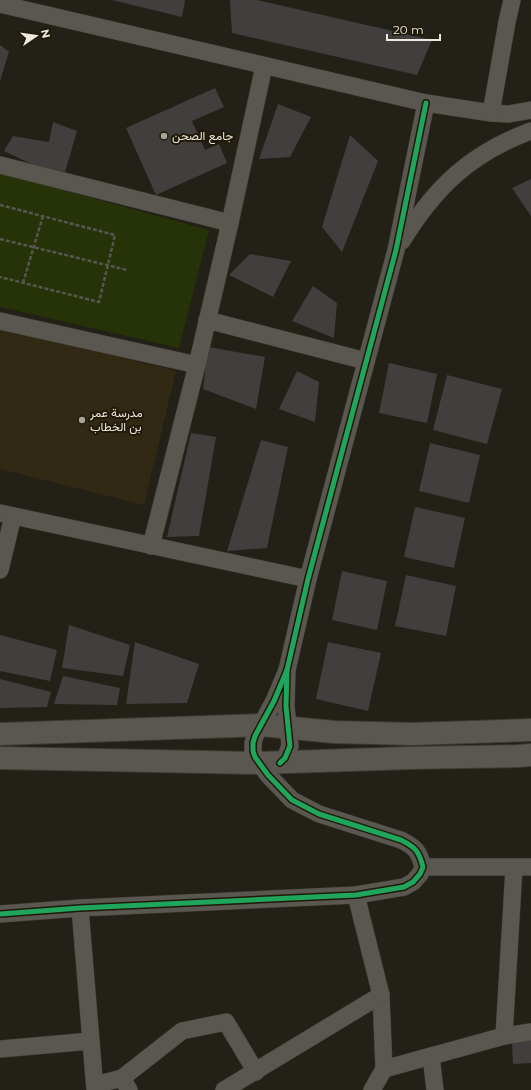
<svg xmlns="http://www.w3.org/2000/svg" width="531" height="1090" font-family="Montserrat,Vazirmatn,sans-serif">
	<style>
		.built { fill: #312913 }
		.green { fill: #263207 }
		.building { fill: #413e3e }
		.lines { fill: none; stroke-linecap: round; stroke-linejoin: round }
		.minor-casing { stroke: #3d3a33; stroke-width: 18 }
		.secondary-casing { stroke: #3d3a33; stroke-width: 24 }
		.path { stroke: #58564f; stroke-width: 2.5; stroke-dasharray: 4 2; stroke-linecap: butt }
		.minor { stroke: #5a5751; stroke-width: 17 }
		.secondary { stroke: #5a5751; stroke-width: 22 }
		.cycleway-casing { stroke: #201908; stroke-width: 8 }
		.cycleway { stroke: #20a55d; stroke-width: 5 }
		.poi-dot { fill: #a6a398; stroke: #201908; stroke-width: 1.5 }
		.labels { text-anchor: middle; stroke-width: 4; stroke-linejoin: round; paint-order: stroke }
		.poi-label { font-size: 12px; fill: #ede9de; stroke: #201908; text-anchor: start }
	</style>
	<rect width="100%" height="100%" fill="#232017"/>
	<!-- built -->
	<polygon class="built" points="0,328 176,371 144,505 0,469"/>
	<!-- green -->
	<polygon class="green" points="0,173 209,230 179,348 0,307"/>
	<!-- building -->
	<g class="building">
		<polygon points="112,0 185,0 182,17"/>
		<polygon points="230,0 257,0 432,40 417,75 232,33"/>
		<polygon points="0,45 9,52 0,81"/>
		<polygon points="215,88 224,107 192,121 205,150 219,144 227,163 156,195 126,128"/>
		<polygon points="278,104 311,117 290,157 259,159"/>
		<polygon points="53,122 77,131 63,179 4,151 13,136 49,142"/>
		<polygon points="350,135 378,161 342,252 322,227"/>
		<polygon points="531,179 531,216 512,188"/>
		<polygon points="250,254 291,261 273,297 229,275"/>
		<polygon points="313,286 337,303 334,338 292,321"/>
		<polygon points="208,347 265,357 256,409 203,389"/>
		<polygon points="389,363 437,374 427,423 379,413"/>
		<polygon points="297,371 319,382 315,422 279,409"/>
		<polygon points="447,375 502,389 487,444 433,430"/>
		<polygon points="191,433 216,437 199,536 167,537"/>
		<polygon points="261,440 288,447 267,548 227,551"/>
		<polygon points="430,443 480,455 469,503 419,491"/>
		<polygon points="415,507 465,518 454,568 404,557"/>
		<polygon points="342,571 387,581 377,630 332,620"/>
		<polygon points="406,575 456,586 446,636 395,626"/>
		<polygon points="69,625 130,645 123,676 62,668"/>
		<polygon points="0,635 57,650 50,681 0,671"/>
		<polygon points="135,642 199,664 187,703 126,704"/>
		<polygon points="328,642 381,653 368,711 316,699"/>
		<polygon points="63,676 120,688 117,705 54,704"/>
		<polygon points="0,679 51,692 47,707 0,708"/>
		<polygon points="531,1039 531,1063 513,1064 512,1040"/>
	</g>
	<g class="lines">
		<!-- minor casing -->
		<g class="minor-casing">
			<g id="minor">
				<polyline points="0,4 426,103 491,113 509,114 531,110"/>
				<polyline points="491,113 507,22 512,0"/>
				<polyline points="0,165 230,223 197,365 0,321"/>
				<polyline points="230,223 264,66"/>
				<path d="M402 241C435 187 471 153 531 131"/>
				<polyline points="207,320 366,361"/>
				<polyline points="0,513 308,579"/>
				<polyline points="151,546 197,365"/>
				<polyline points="0,570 13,516"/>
				<polyline points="280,763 285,758 290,746 286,706 287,670 308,579 396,250 426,103"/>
				<polyline points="423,867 531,867"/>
				<polyline points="356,895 381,995 384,1069 504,1036 531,1032"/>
				<polyline points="80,908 95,1090"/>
				<path d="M0 914 80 908 356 895 404 887 413 882 420 874 423 867C419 851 415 847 401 840L319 814 292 800 268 775 255 757 253 751V743L255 736 274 701 287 670"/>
				<polyline points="504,1036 514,868"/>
				<polyline points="0,1049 91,1041"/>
				<polyline points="431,1056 435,1090"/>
				<polyline points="122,1078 182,1031 226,1022 256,1072"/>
				<polyline points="95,1085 122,1078 129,1090"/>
				<polyline points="224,1090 381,995"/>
				<polyline points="372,1090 384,1069"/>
			</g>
		</g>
		<!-- secondary casing -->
		<g class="secondary-casing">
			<g id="secondary">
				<polyline points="0,734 262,725 334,732 412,734 531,730"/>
				<polyline points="0,758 259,763 409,758 518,756 531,755"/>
			</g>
		</g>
		<!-- path -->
		<g class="path">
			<polyline points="0,205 115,235 99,302 0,277"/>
			<polyline points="0,239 127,270"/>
			<polyline points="23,283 43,216"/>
		</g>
		<!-- minor -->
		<use href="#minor" class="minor"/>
		<!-- secondary -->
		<use href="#secondary" class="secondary"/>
		<!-- cycleway casing -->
		<g class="cycleway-casing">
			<g id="cycleway">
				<polyline points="280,763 285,758 290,746 286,706 287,670 308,579 396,250 426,103"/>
				<path d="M0 914 80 908 356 895 404 887 413 882 420 874 423 867C419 851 415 847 401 840L319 814 292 800 268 775 255 757 253 751V743L255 736 274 701 287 670"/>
			</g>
		</g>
		<!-- cycleway -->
		<use href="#cycleway" class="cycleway"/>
	</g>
	<!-- markers -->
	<g class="poi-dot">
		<circle cx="164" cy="136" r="4"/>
		<circle cx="82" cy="420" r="4"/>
	</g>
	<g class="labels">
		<!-- poi labels -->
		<g class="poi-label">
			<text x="172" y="140">جامع الصحن</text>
			<text x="90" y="417">مدرسة عمر<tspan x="90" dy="14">بن الخطاب</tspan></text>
		</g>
	</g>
	<!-- north arrow -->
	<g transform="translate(36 36) rotate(77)" stroke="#201908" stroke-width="3" paint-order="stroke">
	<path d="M0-3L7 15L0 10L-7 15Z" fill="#ede9de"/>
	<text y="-6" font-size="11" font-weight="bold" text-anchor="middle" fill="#ede9de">N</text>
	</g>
	<!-- scale -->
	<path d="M387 34v6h53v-6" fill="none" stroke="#ede9de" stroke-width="2"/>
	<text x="393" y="34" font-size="12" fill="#ede9de" stroke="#201908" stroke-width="3" paint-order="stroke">20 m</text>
</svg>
